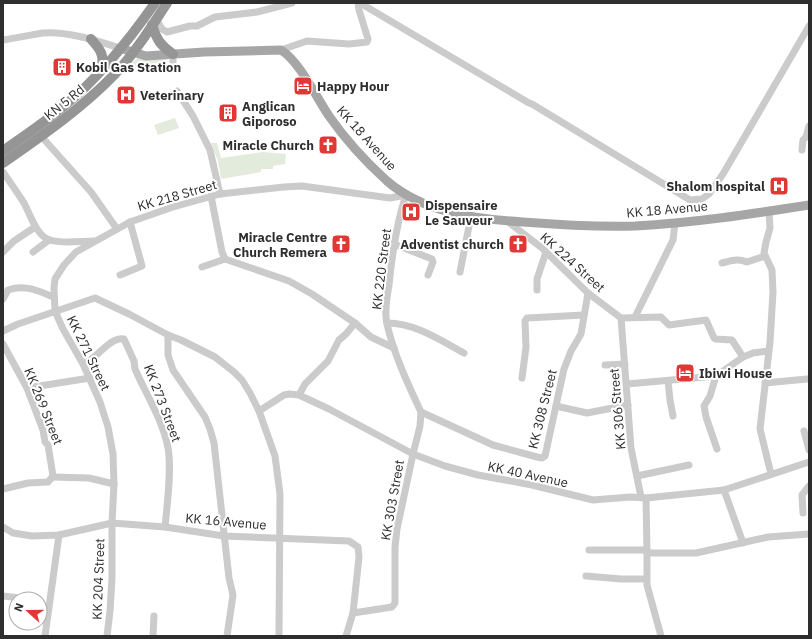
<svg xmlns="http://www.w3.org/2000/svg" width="812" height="639" font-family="'IBM Plex Sans',sans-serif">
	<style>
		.green { fill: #e3ebdc }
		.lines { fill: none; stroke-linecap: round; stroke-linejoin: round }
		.minor { stroke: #cbcbcb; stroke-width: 7 }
		.major { stroke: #a6a6a6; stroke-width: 9 }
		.highway { stroke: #959595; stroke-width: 10 }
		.labels { text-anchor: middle; stroke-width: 4; stroke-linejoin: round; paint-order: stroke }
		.poi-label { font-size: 13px; font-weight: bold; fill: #2e2e2e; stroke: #fff; text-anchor: start }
		.street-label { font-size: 13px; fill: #2e2e2e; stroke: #fff }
	</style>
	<rect width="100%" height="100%" fill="#fff"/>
	<!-- green -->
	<g class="green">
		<polygon points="169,54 169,59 155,63 148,67 144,64 139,66 134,70 126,69 137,58 146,56"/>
		<polygon points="175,118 179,128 158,135 154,125"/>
		<polygon points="211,143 217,143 221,158 263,152 286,154 285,164 273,166 273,169 261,169 261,172 221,179 218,161"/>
	</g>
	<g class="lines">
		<!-- minor -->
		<g class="minor">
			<polyline points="360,3 529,103 532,104 690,200 702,199 709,194 723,174 809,26"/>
			<polyline points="156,19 162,29 167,32 190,26 197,26 215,17 257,12 292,3"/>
			<path d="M3 40C17 38 30 35 43 33 68 31 97 41 120 48"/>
			<polyline points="281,50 307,41 349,44 367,42 368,39 359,10 358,3"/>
			<polyline points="173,54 173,65"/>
			<polyline points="177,91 193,116 210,150 220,194"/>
			<polyline points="41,136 91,192 117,229"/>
			<polyline points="802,150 803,140 806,137 809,126"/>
			<path d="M3 172C10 182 17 192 24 203 30 214 37 237 50 240 61 244 81 241 94 241"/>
			<path d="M406 195C396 224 392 255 389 285 387 297 384 312 387 324 394 355 408 384 421 412"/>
			<polyline points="211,196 222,252 225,259 289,281 312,294 355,323 371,337 394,348"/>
			<polyline points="769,211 770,228 766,242 764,253 772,270 773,292 770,342 760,429 771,474"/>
			<polyline points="507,221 542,248 588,293 621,318 661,317 669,325 706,320 714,338 716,339 732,340 743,357"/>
			<polyline points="394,244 432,259 433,262 428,275"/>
			<polyline points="3,252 14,241 35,227"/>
			<polyline points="33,252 49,240"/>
			<path d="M722 263C731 261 738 258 747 262L765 256"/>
			<polyline points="202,267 225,259"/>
			<polyline points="460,272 471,216"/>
			<polyline points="120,275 142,266 130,222"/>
			<polyline points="537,290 537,279 546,252"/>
			<path d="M3 299 8 290C25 284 38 291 54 297"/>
			<polyline points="635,317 673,240 675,223"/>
			<polyline points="621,318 631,448 641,497"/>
			<path d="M387 323C415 323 440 340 464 353"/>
			<polyline points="3,331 18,324 95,298 129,314 168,335 181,340 215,357 234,372 242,380 250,393 259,411 275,456 280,494 279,636"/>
			<polyline points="168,335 168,355 173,370 205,417 210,429 214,443 229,578 233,595 227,636"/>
			<polyline points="3,344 27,388 43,430 45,442 48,445 53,476 48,482 28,483 3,489"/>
			<path d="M83 364C87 362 91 360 94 357 103 350 113 337 124 339L134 361 135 369C146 394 163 421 168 448 172 469 167 505 165 527"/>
			<polyline points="605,365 625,364"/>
			<polyline points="716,376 710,396 704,406 706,417 717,449"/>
			<polyline points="522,378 526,347 525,321 527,318 584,315"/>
			<polyline points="668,381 670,400 673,416"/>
			<polyline points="765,383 807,379"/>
			<polyline points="627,384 716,376 743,357 753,353 768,351"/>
			<polyline points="27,388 90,378"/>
			<polyline points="299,395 305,384 328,361 339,340 346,334 355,323"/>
			<polyline points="556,406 587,413 628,405"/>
			<polyline points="259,411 284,395 289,394 299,395 329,409 413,454 445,466 478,475 532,485 593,500 630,497 646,498 724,490 809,462"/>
			<polyline points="804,431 809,450"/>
			<polyline points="637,476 689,465"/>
			<polyline points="52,477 89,478 114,484"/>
			<polyline points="724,490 743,543"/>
			<polyline points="646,498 647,553 696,553 768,537 809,534"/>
			<polyline points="803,513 802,495 809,486"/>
			<polyline points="3,527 13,533 32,536 59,535 112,523 165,527 224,536 349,541 358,547 359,557 353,613 346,636"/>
			<polyline points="589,550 647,550"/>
			<polyline points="647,553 647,585 661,636"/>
			<polyline points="586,576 621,579 646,579"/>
			<polyline points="3,596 20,598"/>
			<polyline points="353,613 392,607 395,603 395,547 397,529 413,454 420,426 421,412 493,445 537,457 542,458 545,456 564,369 571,351 581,334 588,293"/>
			<polyline points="45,636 59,535"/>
			<polyline points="107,636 110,611 112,578 112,523 114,484 113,454 108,427 100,402 83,364 63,329 55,311 54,288 55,279 64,265 76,252 130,222 173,207 220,194 284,187 302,186 390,198 406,195"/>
			<polyline points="153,636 154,616"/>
		</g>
		<!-- major -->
		<path class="major" d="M120 48 146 56 204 52 281 50C300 62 316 97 329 116 345 139 366 162 387 181 424 213 476 219 523 222 561 225 598 227 635 226 693 223 751 214 809 205"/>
		<!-- highway -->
		<g class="highway">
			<path d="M152 25C157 40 160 45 173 54"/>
			<path d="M91 39C101 50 105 56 101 70"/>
			<path d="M3 151C24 136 45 122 64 106 100 77 129 40 155 3"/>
			<path d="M3 163C43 135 81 109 115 74 135 53 151 27 167 3"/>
		</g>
	</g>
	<!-- icons -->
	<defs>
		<g id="building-square" transform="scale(1)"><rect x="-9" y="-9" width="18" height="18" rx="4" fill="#e03835" stroke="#fff"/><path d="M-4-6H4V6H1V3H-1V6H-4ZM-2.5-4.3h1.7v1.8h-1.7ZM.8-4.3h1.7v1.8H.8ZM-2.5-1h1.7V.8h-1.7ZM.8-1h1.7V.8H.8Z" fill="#fff"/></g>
		<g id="hotel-square" transform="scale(1)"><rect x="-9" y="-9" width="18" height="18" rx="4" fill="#e03835" stroke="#fff"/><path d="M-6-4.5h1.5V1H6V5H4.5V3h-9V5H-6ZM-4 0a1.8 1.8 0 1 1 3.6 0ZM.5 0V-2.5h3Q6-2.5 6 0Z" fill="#fff"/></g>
		<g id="hospital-square" transform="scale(1)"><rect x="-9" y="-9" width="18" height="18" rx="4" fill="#e03835" stroke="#fff"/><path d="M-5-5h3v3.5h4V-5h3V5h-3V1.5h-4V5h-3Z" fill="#fff"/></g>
		<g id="church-square" transform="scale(1)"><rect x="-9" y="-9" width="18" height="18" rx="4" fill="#e03835" stroke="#fff"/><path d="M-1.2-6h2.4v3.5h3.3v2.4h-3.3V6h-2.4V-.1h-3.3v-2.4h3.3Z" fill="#fff"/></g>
	</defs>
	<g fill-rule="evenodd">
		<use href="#building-square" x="62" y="67"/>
		<use href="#hotel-square" x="303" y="86"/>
		<use href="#hospital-square" x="126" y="95"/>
		<use href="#building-square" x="228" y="113"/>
		<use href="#church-square" x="328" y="145"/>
		<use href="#hospital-square" x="779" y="186"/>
		<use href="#hospital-square" x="411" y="212"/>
		<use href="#church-square" x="341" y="244"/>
		<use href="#church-square" x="518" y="244"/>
		<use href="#hotel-square" x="685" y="373"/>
	</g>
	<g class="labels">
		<!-- poi labels -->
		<g class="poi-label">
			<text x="76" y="72">Kobil Gas Station</text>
			<text x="317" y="91">Happy Hour</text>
			<text x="140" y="100">Veterinary</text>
			<text x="242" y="111">Anglican<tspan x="242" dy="15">Giporoso</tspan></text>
			<text x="314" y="150" text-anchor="end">Miracle Church</text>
			<text x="765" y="191" text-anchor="end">Shalom hospital</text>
			<text x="425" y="210">Dispensaire<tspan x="425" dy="15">Le Sauveur</tspan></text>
			<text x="327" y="242" text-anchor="end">Miracle Centre<tspan x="327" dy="15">Church Remera</tspan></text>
			<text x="504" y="249" text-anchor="end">Adventist church</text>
			<text x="699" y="378">Ibiwi House</text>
		</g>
		<!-- street labels -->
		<g class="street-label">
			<text transform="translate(64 102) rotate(-39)" y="5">KN 5 Rd</text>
			<text transform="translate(367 138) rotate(48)" y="5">KK 18 Avenue</text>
			<text transform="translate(177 195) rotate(-16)" y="5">KK 218 Street</text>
			<text transform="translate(667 209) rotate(-5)" y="5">KK 18 Avenue</text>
			<text transform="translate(573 262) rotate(42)" y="5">KK 224 Street</text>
			<text transform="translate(381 269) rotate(-83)" y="5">KK 220 Street</text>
			<text transform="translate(89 353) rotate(64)" y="5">KK 271 Street</text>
			<text transform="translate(163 403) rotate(69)" y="5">KK 273 Street</text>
			<text transform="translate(44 406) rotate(68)" y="5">KK 269 Street</text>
			<text transform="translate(542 409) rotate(-76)" y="5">KK 308 Street</text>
			<text transform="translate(617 409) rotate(-95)" y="5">KK 306 Street</text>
			<text transform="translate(528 474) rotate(12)" y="5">KK 40 Avenue</text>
			<text transform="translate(392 500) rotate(-80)" y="5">KK 303 Street</text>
			<text transform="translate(226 521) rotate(5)" y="5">KK 16 Avenue</text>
			<text transform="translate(98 579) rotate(-88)" y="5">KK 204 Street</text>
		</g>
	</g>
	<!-- border -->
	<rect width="812" height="639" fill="none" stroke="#2e2e2e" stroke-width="8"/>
	<!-- north arrow -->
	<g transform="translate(28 611) rotate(291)"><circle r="19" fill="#ffffff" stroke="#ababab"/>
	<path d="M0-3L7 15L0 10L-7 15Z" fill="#e03835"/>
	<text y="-6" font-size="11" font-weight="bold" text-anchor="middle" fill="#2e2e2e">N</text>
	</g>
</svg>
